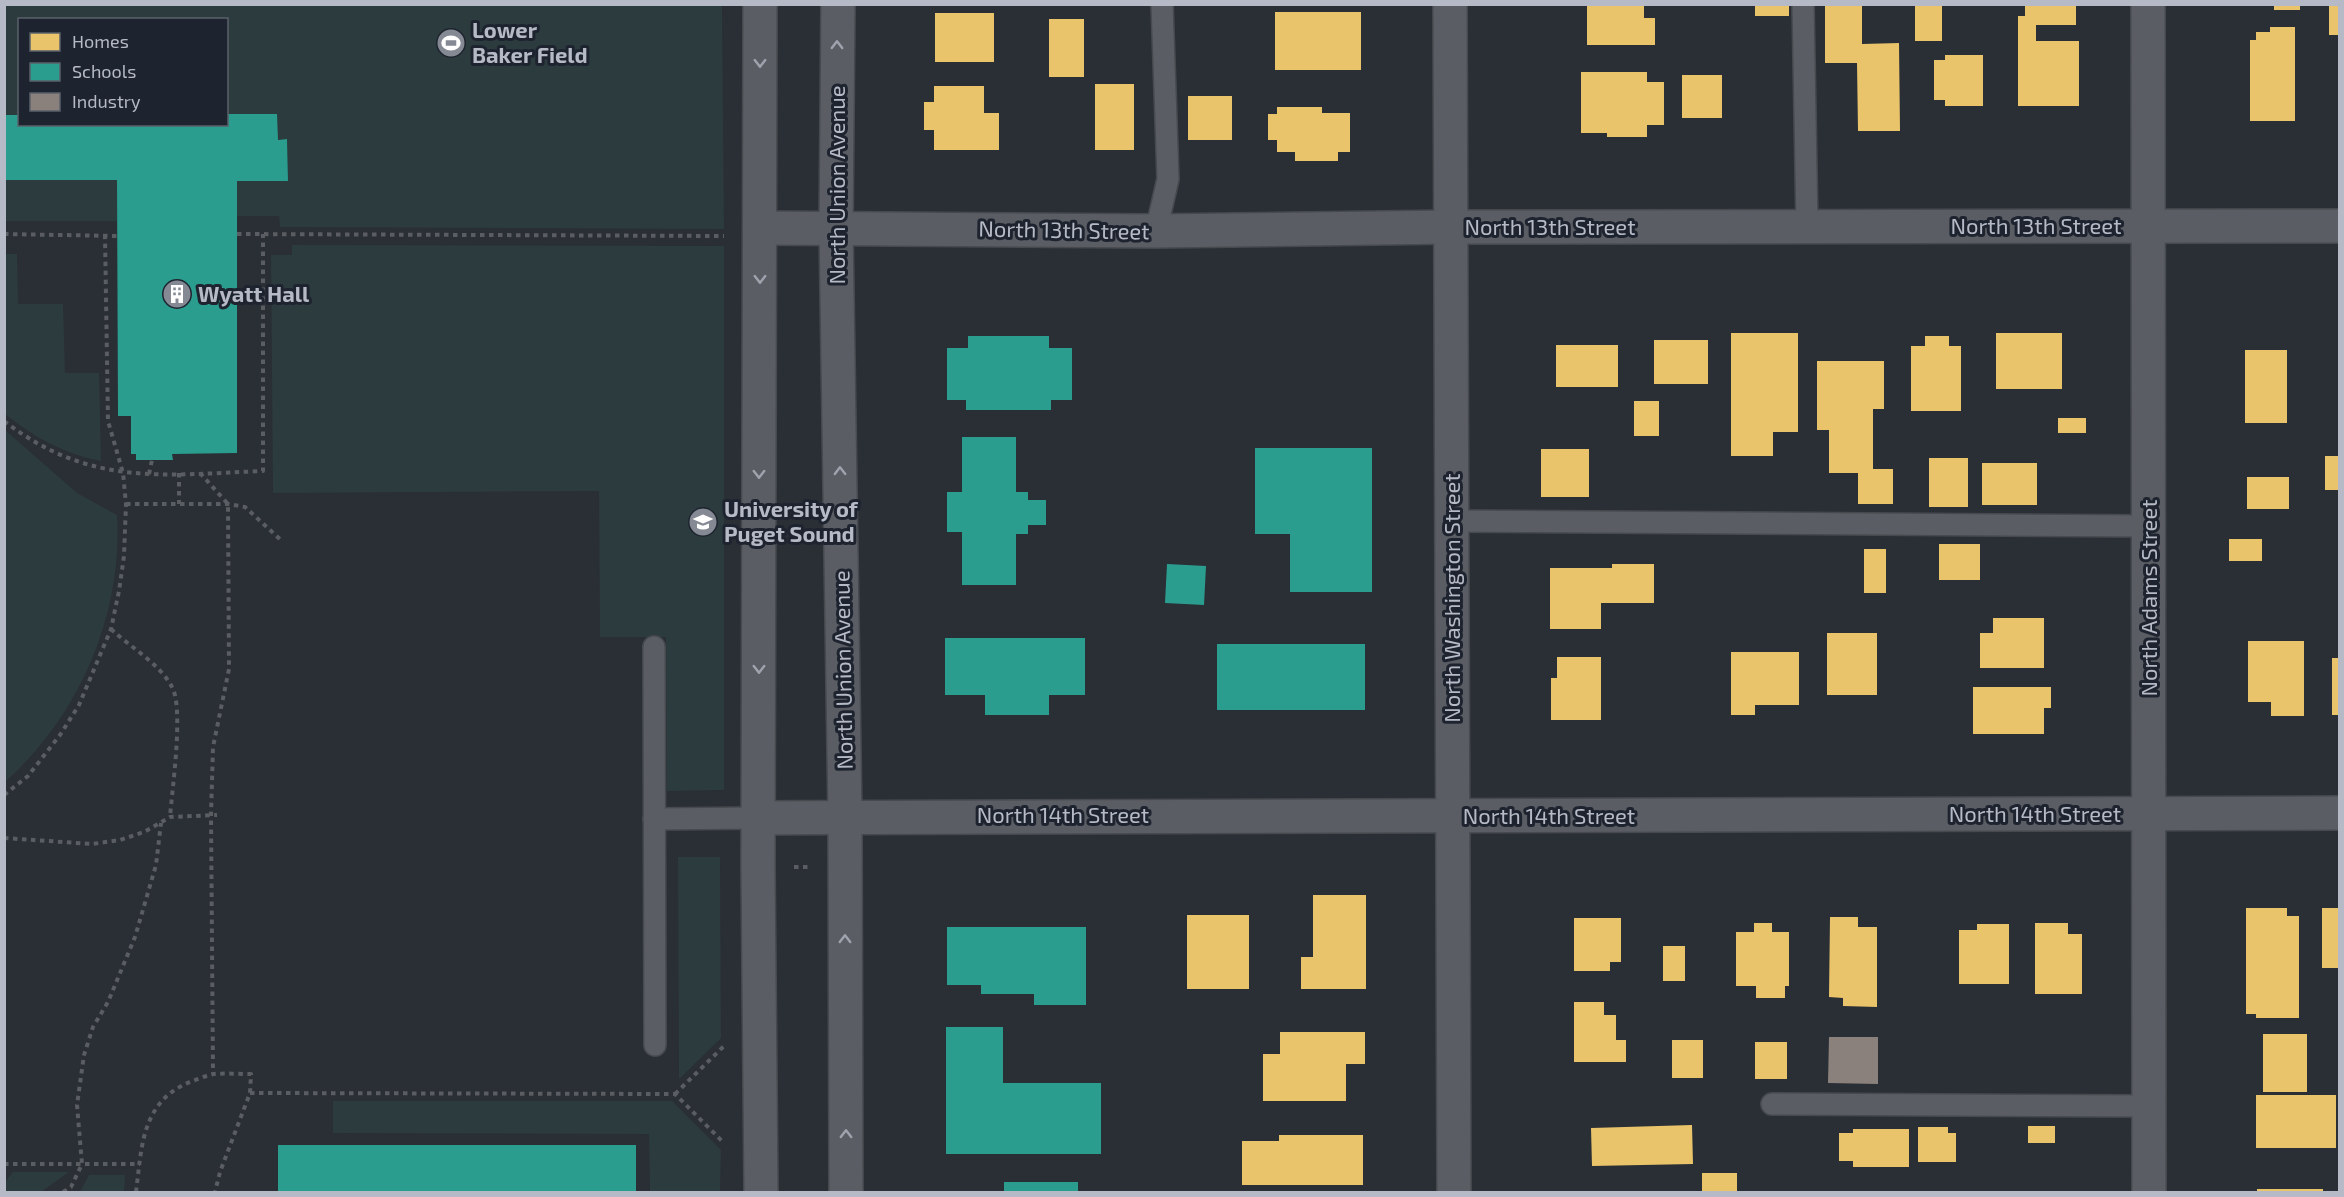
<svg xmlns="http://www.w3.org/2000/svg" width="2344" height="1197" font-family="'Exo 2',sans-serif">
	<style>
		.green { fill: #2c3b3e }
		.homes { fill: #e9c46a }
		.schools { fill: #2a9d8f }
		.industry { fill: #8a817c }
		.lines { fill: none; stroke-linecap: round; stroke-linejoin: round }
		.service-casing { stroke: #46494e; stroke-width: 24 }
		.minor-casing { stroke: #46494e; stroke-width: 36 }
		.tertiary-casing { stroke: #46494e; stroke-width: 36 }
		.path { stroke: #5a5d62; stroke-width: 4; stroke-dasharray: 4.5 4.5; stroke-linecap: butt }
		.service { stroke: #5a5d63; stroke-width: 21 }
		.minor { stroke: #5a5d63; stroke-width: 33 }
		.tertiary { stroke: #5a5d63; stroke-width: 33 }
		.oneway { stroke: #9ea3ad }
		.labels { text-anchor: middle; stroke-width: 6; stroke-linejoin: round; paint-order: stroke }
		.poi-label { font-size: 22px; font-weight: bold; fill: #b5bac6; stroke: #1e242f; text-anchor: start }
		.street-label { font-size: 22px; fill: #b5bac6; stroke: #1e242f }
	</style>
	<rect width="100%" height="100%" fill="#2a2e35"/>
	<!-- green -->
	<g class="green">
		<polygon points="5,5 722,5 724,229 280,227 279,216 237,216 237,181 288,181 287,139 278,140 227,114 226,20 20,20 19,115 5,115"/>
		<polygon points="4,180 117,180 117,221 5,221"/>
		<polygon points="292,245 724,246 724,790 667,791 666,637 600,637 599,491 273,493 271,255 292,255"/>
		<path d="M5 254H17L18 304H63L65 373H99L101 461C64 454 34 437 5 414Z"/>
		<path d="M5 430 77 493 117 515C123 615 79 716 5 782Z"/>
		<polygon points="678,857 720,857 721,1038 679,1079"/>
		<polygon points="333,1101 672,1101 721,1150 720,1192 650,1192 649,1134 333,1133"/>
		<polygon points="13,1172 69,1172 41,1192 5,1192 5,1182"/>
		<polygon points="89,1175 125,1175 124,1192 80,1192"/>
	</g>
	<!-- homes -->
	<g class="homes">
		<polygon points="1587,4 1644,4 1644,18 1655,18 1655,45 1587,45"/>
		<rect x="1755" y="4" width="34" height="12"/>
		<polygon points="1825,4 1862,4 1862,44 1899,43 1900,131 1858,131 1857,63 1825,63"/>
		<rect x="1915" y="4" width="27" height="37"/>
		<polygon points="2025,4 2076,4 2076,25 2036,25 2036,41 2079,41 2079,106 2018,106 2018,16 2025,16"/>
		<rect x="2274" y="4" width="26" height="6"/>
		<rect x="2329" y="4" width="11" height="31"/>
		<rect x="1275" y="12" width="86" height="58"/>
		<rect x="935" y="13" width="59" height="49"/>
		<rect x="1049" y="19" width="35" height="58"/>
		<polygon points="2270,27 2295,27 2295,121 2250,121 2250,40 2256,40 2256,32 2270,32"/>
		<polygon points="1945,55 1983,55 1983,106 1945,106 1945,100 1934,100 1934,60 1945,60"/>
		<polygon points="1581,72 1647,72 1647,82 1664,82 1664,125 1647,125 1647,137 1607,137 1607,133 1581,133"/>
		<rect x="1682" y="75" width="40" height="43"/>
		<rect x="1095" y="84" width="39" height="66"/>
		<polygon points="934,86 984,86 984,113 999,113 999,150 934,150 934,130 924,130 924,102 934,102"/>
		<rect x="1188" y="96" width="44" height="44"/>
		<polygon points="1277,107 1322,107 1322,113 1350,113 1350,152 1338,152 1338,161 1295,161 1295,152 1277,152 1277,140 1268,140 1268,114 1277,114"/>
		<polygon points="1731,333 1798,333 1798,432 1773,432 1773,456 1731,456"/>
		<rect x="1996" y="333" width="66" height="56"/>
		<polygon points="1925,336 1949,336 1949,346 1961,346 1961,411 1911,411 1911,346 1925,346"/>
		<rect x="1654" y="340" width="54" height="44"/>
		<rect x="1556" y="345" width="62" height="42"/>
		<rect x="2245" y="350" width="42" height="73"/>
		<polygon points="1817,361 1884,361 1884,409 1873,409 1873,469 1893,469 1893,504 1858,504 1858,473 1829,473 1829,430 1817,430"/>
		<rect x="1634" y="401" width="25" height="35"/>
		<rect x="2058" y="418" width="28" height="15"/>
		<rect x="1541" y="449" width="48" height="48"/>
		<rect x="2325" y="456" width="15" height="34"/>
		<rect x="1929" y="458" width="39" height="49"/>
		<rect x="1982" y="463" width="55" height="42"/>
		<rect x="2247" y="477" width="42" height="32"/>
		<rect x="2229" y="539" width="33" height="22"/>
		<rect x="1939" y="544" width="41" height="36"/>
		<rect x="1864" y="549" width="22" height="44"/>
		<polygon points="1612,564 1654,564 1654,603 1601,603 1601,629 1550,629 1550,568 1612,568"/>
		<polygon points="1993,618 2044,618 2044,668 1980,668 1980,633 1993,633"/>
		<rect x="1827" y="633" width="50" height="62"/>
		<polygon points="2248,641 2304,641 2304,716 2271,716 2271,702 2248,702"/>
		<polygon points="1731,652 1799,652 1799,705 1755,705 1755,715 1731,715"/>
		<polygon points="1557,657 1601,657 1601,720 1551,720 1551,678 1557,678"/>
		<rect x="2332" y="658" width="8" height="57"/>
		<polygon points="1973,687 2051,687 2051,708 2044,708 2044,734 1973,734"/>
		<polygon points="1313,895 1366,895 1366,989 1301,989 1301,957 1313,957"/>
		<polygon points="2246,908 2287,908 2287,916 2299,916 2299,1018 2256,1018 2256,1014 2246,1014"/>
		<rect x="2322" y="908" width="18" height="60"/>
		<rect x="1187" y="915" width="62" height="74"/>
		<polygon points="1830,917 1858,917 1858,927 1877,927 1877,1007 1843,1006 1843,998 1829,997"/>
		<polygon points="1574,918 1621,918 1621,962 1610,962 1610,971 1574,971"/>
		<polygon points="1754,923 1772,923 1772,932 1789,932 1789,986 1785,986 1785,998 1756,998 1756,986 1736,986 1736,932 1754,932"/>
		<polygon points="2035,923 2068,923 2068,934 2082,934 2082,994 2035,994"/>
		<polygon points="1977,924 2009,924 2009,984 1959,984 1959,930 1977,930"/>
		<rect x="1663" y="946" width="22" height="35"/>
		<polygon points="1574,1002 1604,1002 1604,1015 1616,1015 1616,1040 1626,1040 1626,1062 1574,1062"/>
		<polygon points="1280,1032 1365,1032 1365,1064 1346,1064 1346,1101 1263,1101 1263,1054 1280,1054"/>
		<rect x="2263" y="1034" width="44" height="58"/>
		<rect x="1672" y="1040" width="31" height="38"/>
		<rect x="1755" y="1042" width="32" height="37"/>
		<rect x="2256" y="1095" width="80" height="53"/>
		<polygon points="1692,1125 1693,1164 1592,1166 1591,1128"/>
		<rect x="2028" y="1126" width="27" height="17"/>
		<polygon points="1918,1127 1948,1127 1948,1133 1956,1133 1956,1162 1918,1162"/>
		<polygon points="1853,1129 1909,1129 1909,1167 1853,1167 1853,1161 1839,1161 1839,1133 1853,1133"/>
		<polygon points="1279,1135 1363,1135 1363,1185 1242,1185 1242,1141 1279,1141"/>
		<rect x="1702" y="1173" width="35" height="19"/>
		<rect x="2257" y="1189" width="66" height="3"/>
	</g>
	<!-- schools -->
	<g class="schools">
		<polygon points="226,114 277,114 278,140 287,139 288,181 237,181 237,453 172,454 173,460 136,460 136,454 131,454 131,416 118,416 117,180 4,180 4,115 20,115 20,124 226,124"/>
		<polygon points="968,336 1049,336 1049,348 1072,348 1072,400 1051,400 1051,410 966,410 966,400 947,400 947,348 968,348"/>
		<polygon points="962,437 1016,437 1016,492 1028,492 1028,500 1046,500 1046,525 1028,525 1028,534 1016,534 1016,585 962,585 962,532 947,532 947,492 962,492"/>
		<polygon points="1255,448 1372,448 1372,592 1290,592 1290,534 1255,534"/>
		<polygon points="1167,564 1206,566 1204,605 1165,603"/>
		<polygon points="945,638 1085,638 1085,695 1049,695 1049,715 985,715 985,695 945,695"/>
		<rect x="1217" y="644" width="148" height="66"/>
		<polygon points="947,927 1086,927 1086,1005 1034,1005 1034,994 981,994 981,985 947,985"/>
		<polygon points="946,1027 1003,1027 1003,1083 1101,1083 1101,1154 946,1154"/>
		<rect x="278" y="1145" width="358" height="47"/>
		<rect x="1004" y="1182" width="74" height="10"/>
	</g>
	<!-- industry -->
	<polygon class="industry" points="1829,1037 1878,1037 1878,1084 1828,1083"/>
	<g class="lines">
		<!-- service casing -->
		<g class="service-casing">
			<g id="service">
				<polyline points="1803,4 1807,226"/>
				<polyline points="1156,231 1168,179 1162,4"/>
				<polyline points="1451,521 2149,526"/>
				<polyline points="654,647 655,1045"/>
				<polyline points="654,819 758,818"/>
				<polyline points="1772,1104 2149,1106"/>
			</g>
		</g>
		<!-- minor casing -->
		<g class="minor-casing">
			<g id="minor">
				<polyline points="1450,4 1454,1192"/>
				<polyline points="2148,4 2149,1192"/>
				<polyline points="760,228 1156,231 1450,227 2340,226"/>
				<path d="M758 818C1285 814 1812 813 2340 813"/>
			</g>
		</g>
		<!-- tertiary casing -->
		<g class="tertiary-casing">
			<g id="tertiary">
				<polyline points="760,4 758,867 761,1192"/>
				<polyline points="838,4 836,228 845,817 846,1192"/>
			</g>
		</g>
		<!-- path -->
		<g class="path">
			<polyline points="4,234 117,236"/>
			<polyline points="237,234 724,236"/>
			<path d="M4 421C90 487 162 475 263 471V234"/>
			<polyline points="179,473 179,504"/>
			<polyline points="200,473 228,504 229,669 213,747 211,815 213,1074"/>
			<polyline points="149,474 152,460"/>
			<polyline points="126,504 228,504 245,507 282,541"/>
			<path d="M111 629C130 647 159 663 172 687 184 708 172 790 170 817"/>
			<polyline points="4,795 28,776 60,735 79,705 111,629 119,591 124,556 126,504 123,473 108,421 105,236"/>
			<polyline points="4,838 92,844 120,840 144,832 170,817 217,815"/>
			<polyline points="794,867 811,867"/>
			<polyline points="250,1093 675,1094 724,1143"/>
			<polyline points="675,1094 724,1046"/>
			<polyline points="4,1164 140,1164"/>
			<polyline points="63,1192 71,1187 82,1164 77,1105 84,1055 93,1027 108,1002 135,937 156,865 161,823"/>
			<path d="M136 1192C142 1146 141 1101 192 1081 199 1079 207 1075 214 1074 226 1073 239 1074 251 1074L250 1093 220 1172 215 1192"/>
		</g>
		<!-- service -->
		<use href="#service" class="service"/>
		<!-- minor -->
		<use href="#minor" class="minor"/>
		<!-- tertiary -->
		<use href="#tertiary" class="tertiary"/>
	</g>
	<!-- one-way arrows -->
	<defs><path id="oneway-chevron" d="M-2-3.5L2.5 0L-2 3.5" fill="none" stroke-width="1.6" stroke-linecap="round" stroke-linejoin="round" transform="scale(1.5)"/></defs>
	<g class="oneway">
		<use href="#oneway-chevron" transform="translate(837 45) rotate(-90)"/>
		<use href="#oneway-chevron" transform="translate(760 63) rotate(90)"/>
		<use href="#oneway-chevron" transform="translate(760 279) rotate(90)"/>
		<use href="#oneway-chevron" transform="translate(840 471) rotate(-91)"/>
		<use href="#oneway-chevron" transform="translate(759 474) rotate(90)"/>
		<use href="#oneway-chevron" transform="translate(759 669) rotate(90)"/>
		<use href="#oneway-chevron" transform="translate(845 939) rotate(-90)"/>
		<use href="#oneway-chevron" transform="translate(846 1134) rotate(-90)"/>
	</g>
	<!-- icons -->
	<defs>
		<g id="stadium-disc" transform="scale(1.5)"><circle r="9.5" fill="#848993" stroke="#1e242f"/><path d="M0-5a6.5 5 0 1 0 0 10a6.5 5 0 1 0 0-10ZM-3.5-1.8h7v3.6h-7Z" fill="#fff"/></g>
		<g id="building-disc" transform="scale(1.5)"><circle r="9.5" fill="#848993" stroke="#1e242f"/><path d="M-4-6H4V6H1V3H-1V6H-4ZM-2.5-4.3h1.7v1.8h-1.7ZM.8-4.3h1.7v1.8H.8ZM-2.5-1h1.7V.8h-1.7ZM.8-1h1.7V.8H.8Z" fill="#fff"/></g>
		<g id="university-disc" transform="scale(1.5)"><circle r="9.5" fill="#848993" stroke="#1e242f"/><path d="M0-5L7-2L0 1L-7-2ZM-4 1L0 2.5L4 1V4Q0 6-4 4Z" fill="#fff"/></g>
	</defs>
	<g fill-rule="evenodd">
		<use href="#stadium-disc" x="451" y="43"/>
		<use href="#building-disc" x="177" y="294"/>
		<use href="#university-disc" x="703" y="522"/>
	</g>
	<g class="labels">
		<!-- poi labels -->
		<g class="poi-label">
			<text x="472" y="38">Lower<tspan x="472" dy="25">Baker Field</tspan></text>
			<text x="198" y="302">Wyatt Hall</text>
			<text x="724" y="517">University of<tspan x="724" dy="25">Puget Sound</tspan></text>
		</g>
		<!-- street labels -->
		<g class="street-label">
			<text transform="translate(837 185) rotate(-90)" y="8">North Union Avenue</text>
			<text x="2036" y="234">North 13th Street</text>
			<text x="1550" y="235">North 13th Street</text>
			<text transform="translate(1064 230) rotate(1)" y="8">North 13th Street</text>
			<text transform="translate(1452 598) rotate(-90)" y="8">North Washington Street</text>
			<text transform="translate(2149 598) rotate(-90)" y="8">North Adams Street</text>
			<text transform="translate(843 670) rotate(-91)" y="8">North Union Avenue</text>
			<text x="2035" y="822">North 14th Street</text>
			<text x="1063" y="823">North 14th Street</text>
			<text x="1549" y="824">North 14th Street</text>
		</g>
	</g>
	<!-- border -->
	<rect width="2344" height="1197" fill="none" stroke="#b5bac6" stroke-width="12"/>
	<!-- legend -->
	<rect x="18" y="18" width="210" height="108" fill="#1e242f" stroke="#5a606b" stroke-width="1.5"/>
	<rect x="30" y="33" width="30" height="18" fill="#e9c46a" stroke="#5a606b" stroke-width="1.5"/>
	<text x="72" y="48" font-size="18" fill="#b5bac6">Homes</text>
	<rect x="30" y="63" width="30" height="18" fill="#2a9d8f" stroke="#5a606b" stroke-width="1.5"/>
	<text x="72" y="78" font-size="18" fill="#b5bac6">Schools</text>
	<rect x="30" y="93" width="30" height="18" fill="#8a817c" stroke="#5a606b" stroke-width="1.5"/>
	<text x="72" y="108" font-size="18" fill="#b5bac6">Industry</text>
</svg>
